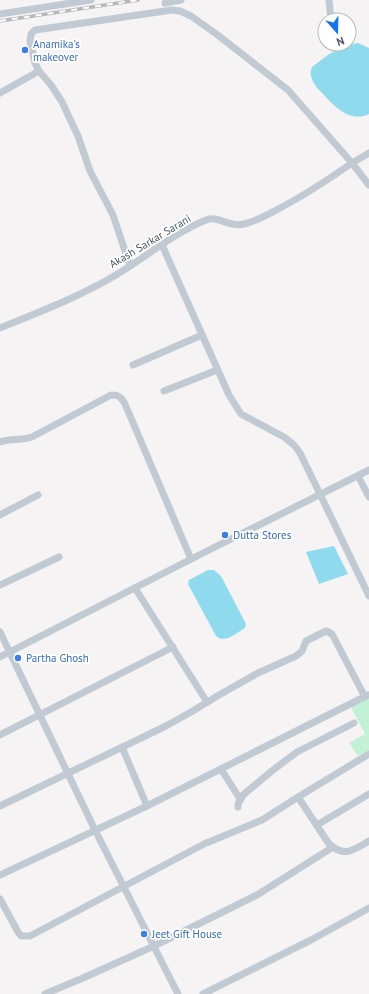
<svg xmlns="http://www.w3.org/2000/svg" width="369" height="994" font-family="'PT Sans',sans-serif">
	<style>
		.green { fill: #c3f1d5 }
		.water { fill: #90daee }
		.lines { fill: none; stroke-linecap: round; stroke-linejoin: round }
		.minor { stroke: #c1cad2; stroke-width: 7 }
		.rail-casing { stroke: #b5b8bd; stroke-width: 3.5 }
		.rail { stroke: #fff; stroke-width: 2; stroke-dasharray: 6; stroke-linecap: butt }
		.shop-dot { fill: #3f7fe0; stroke: #fff; stroke-width: 1.5 }
		.labels { text-anchor: middle; stroke-width: 3.5; stroke-linejoin: round; paint-order: stroke }
		.shop-label { font-size: 11px; fill: #366cbe; stroke: #fff; text-anchor: start }
		.street-label { font-size: 11px; fill: #4a5661; stroke: #fff }
	</style>
	<rect width="100%" height="100%" fill="#f5f3f3"/>
	<!-- green -->
	<polygon class="green" points="369,698 369,750 358,756 349,743 365,734 351,707"/>
	<!-- water -->
	<g class="water">
		<path d="M358 43 369 48V114C350 123 335 107 323 94 318 89 313 84 311 76 310 73 311 70 312 67 326 56 340 45 358 43Z"/>
		<polygon points="334,546 348,574 319,584 306,552"/>
		<path d="M208 570H214L221 576 246 624 245 628C236 633 225 644 216 636L188 584 189 580Z"/>
	</g>
	<g class="lines">
		<!-- minor -->
		<g class="minor">
			<polyline points="329,0 331,20"/>
			<polyline points="165,3 181,0"/>
			<polyline points="0,14 91,0"/>
			<polyline points="0,93 39,71"/>
			<polyline points="162,245 229,395 241,414 284,437 294,445 300,453 320,494 369,596"/>
			<polyline points="130,266 113,215 90,171 78,136 62,102 51,85 39,71 35,63 30,41 31,34 35,30 172,10 180,11 191,16 219,36 288,90 352,163 369,153"/>
			<path d="M0 328C39 312 79 297 116 275 146 257 174 233 206 220 219 215 228 228 244 224 257 221 269 214 280 208 305 195 329 179 352 163L369 185"/>
			<polyline points="133,365 202,335"/>
			<polyline points="164,391 217,370"/>
			<path d="M0 442C11 438 20 441 32 437L111 395C119 395 121 397 125 404L191 559"/>
			<polyline points="358,476 369,497"/>
			<polyline points="0,515 38,495"/>
			<polyline points="0,585 59,557"/>
			<polyline points="135,588 207,702"/>
			<polyline points="0,632 95,830 178,994"/>
			<polyline points="0,657 203,553 369,470"/>
			<polyline points="0,735 173,647"/>
			<polyline points="122,747 147,806"/>
			<polyline points="221,769 240,799"/>
			<path d="M298 797 329 844C345 858 353 850 369 841"/>
			<polyline points="0,806 166,726 191,712 219,695 258,673 296,656 302,651 306,641 326,631 332,634 365,697"/>
			<polyline points="238,807 238,804 243,795 273,770 297,752 354,723"/>
			<polyline points="317,825 369,794"/>
			<polyline points="0,875 147,806 368,695"/>
			<polyline points="0,899 18,932 21,936 30,936 204,844 262,820 298,797 369,754"/>
			<polyline points="45,994 83,978 154,946 257,895 333,847"/>
			<polyline points="203,994 311,940 369,908"/>
		</g>
		<!-- rail casing -->
		<g class="rail-casing">
			<polyline id="rail" points="0,21 138,0"/>
		</g>
		<!-- rail -->
		<use href="#rail" class="rail"/>
	</g>
	<!-- markers -->
	<g class="shop-dot">
		<circle cx="25" cy="50" r="4"/>
		<circle cx="225" cy="535" r="4"/>
		<circle cx="18" cy="658" r="4"/>
		<circle cx="144" cy="934" r="4"/>
	</g>
	<g class="labels">
		<!-- shop labels -->
		<g class="shop-label">
			<text x="33" y="48">Anamika's<tspan x="33" dy="13">makeover</tspan></text>
			<text x="233" y="539">Dutta Stores</text>
			<text x="26" y="662">Partha Ghosh</text>
			<text x="152" y="938">Jeet Gift House</text>
		</g>
		<!-- street labels -->
		<g class="street-label">
			<text transform="translate(150 241) rotate(-31)" y="4">Akash Sarkar Sarani</text>
		</g>
	</g>
	<!-- north arrow -->
	<g transform="translate(337 32) rotate(160)"><circle r="19" fill="#ffffff" stroke="#b7bbc0"/>
	<path d="M0-3L7 15L0 10L-7 15Z" fill="#1a73e8"/>
	<text y="-6" font-size="11" font-weight="bold" text-anchor="middle" fill="#4a5661">N</text>
	</g>
</svg>
